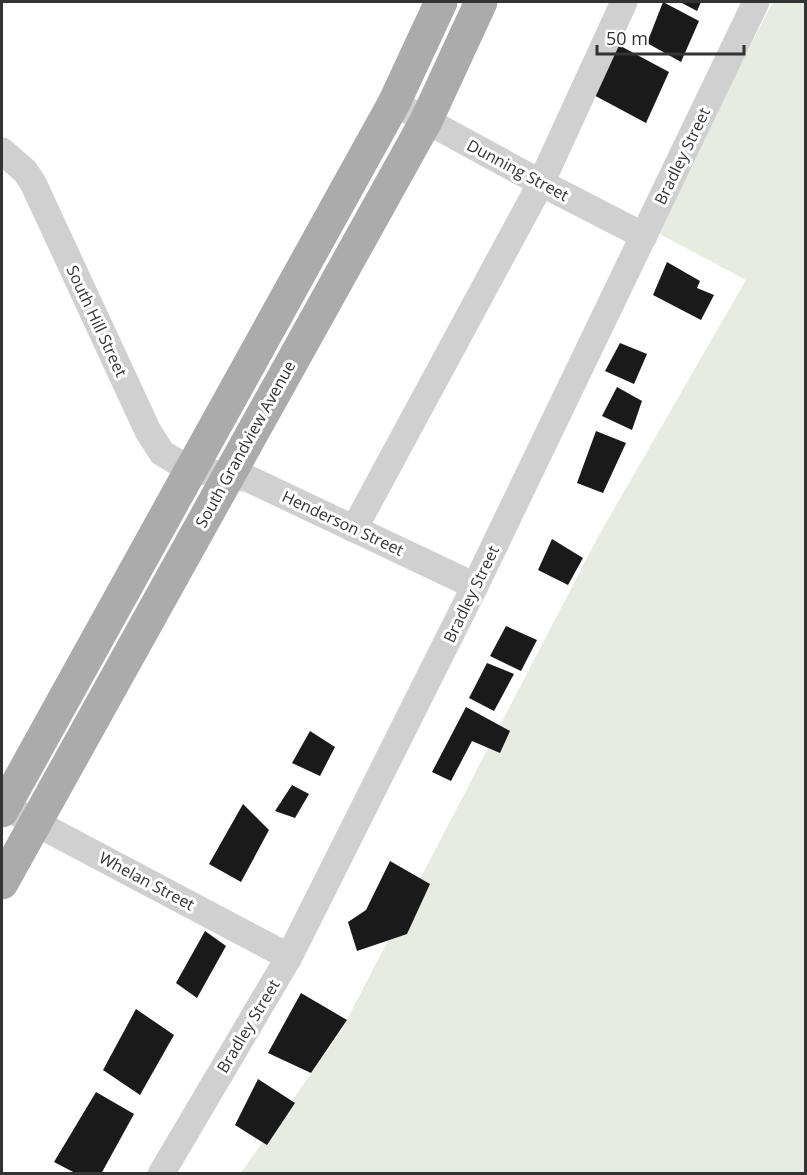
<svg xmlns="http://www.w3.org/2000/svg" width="807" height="1175" font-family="'Open Sans',sans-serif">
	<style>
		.green { fill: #e6ecdf }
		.building { fill: #1a1a1a }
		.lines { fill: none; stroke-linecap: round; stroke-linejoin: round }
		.minor { stroke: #d0d0d0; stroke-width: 27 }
		.major { stroke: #ababab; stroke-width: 33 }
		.labels { text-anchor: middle; stroke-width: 6; stroke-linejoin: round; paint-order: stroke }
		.street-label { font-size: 16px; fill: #333; stroke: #fff }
	</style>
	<rect width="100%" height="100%" fill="#fff"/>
	<!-- green -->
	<polygon class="green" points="773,2 805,2 805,1173 240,1174 341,1031 599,535 746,280 654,231"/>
	<!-- building -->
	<g class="building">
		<polygon points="663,2 699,21 681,62 647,43"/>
		<polygon points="680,2 701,2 697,11"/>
		<polygon points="613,42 669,72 646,123 590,93"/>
		<polygon points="667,262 700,281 697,288 714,295 701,320 653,295"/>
		<polygon points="620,343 647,354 634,384 605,371"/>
		<polygon points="617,387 642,401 632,430 602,416"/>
		<polygon points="596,431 626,443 603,493 577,483"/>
		<polygon points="552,539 583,558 568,585 538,570"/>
		<polygon points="506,626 537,640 521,671 490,656"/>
		<polygon points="487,663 514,674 494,711 469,698"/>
		<polygon points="466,707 510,731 500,753 472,741 451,781 432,772"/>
		<polygon points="310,731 335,747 320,776 292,763"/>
		<polygon points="292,785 309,794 295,818 275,811"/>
		<polygon points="243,804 269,830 241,882 209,864"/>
		<polygon points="390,861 430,884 407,934 357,951 348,922 366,910"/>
		<polygon points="205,931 226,946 197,998 176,983"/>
		<polygon points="301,993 347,1020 311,1073 268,1053"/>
		<polygon points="136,1009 174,1035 140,1095 103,1070"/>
		<polygon points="258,1079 295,1103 267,1145 235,1125"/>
		<polygon points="96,1092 134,1114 101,1174 77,1174 54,1162"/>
	</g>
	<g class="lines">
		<!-- minor -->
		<g class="minor">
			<polyline points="394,103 541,183 644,236"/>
			<polyline points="2,151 25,171 33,183 148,431 162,453 189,469 249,479 475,586"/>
			<polyline points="354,529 541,183 624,2"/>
			<polyline points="4,806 289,957"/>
			<polyline points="161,1174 289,957 475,586 756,2"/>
		</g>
		<!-- major -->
		<g class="major">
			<polyline points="2,811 394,103 441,2"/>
			<polyline points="2,883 426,121 481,2"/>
		</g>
	</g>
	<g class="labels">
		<!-- street labels -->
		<g class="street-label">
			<text transform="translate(682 156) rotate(-64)" y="6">Bradley Street</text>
			<text transform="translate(518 170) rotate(28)" y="6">Dunning Street</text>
			<text transform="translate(97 321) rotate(65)" y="6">South Hill Street</text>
			<text transform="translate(245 444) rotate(-61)" y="6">South Grandview Avenue</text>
			<text transform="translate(343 523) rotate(25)" y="6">Henderson Street</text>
			<text transform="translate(471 594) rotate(-64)" y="6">Bradley Street</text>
			<text transform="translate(147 881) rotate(28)" y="6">Whelan Street</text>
			<text transform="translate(248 1026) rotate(-59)" y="6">Bradley Street</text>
		</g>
	</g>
	<!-- border -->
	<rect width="807" height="1175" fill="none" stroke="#333333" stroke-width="6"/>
	<!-- scale -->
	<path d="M597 45v9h147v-9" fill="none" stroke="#333333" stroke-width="3"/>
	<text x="606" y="45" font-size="18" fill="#333333" stroke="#ffffff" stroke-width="4.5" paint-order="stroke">50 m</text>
</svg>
